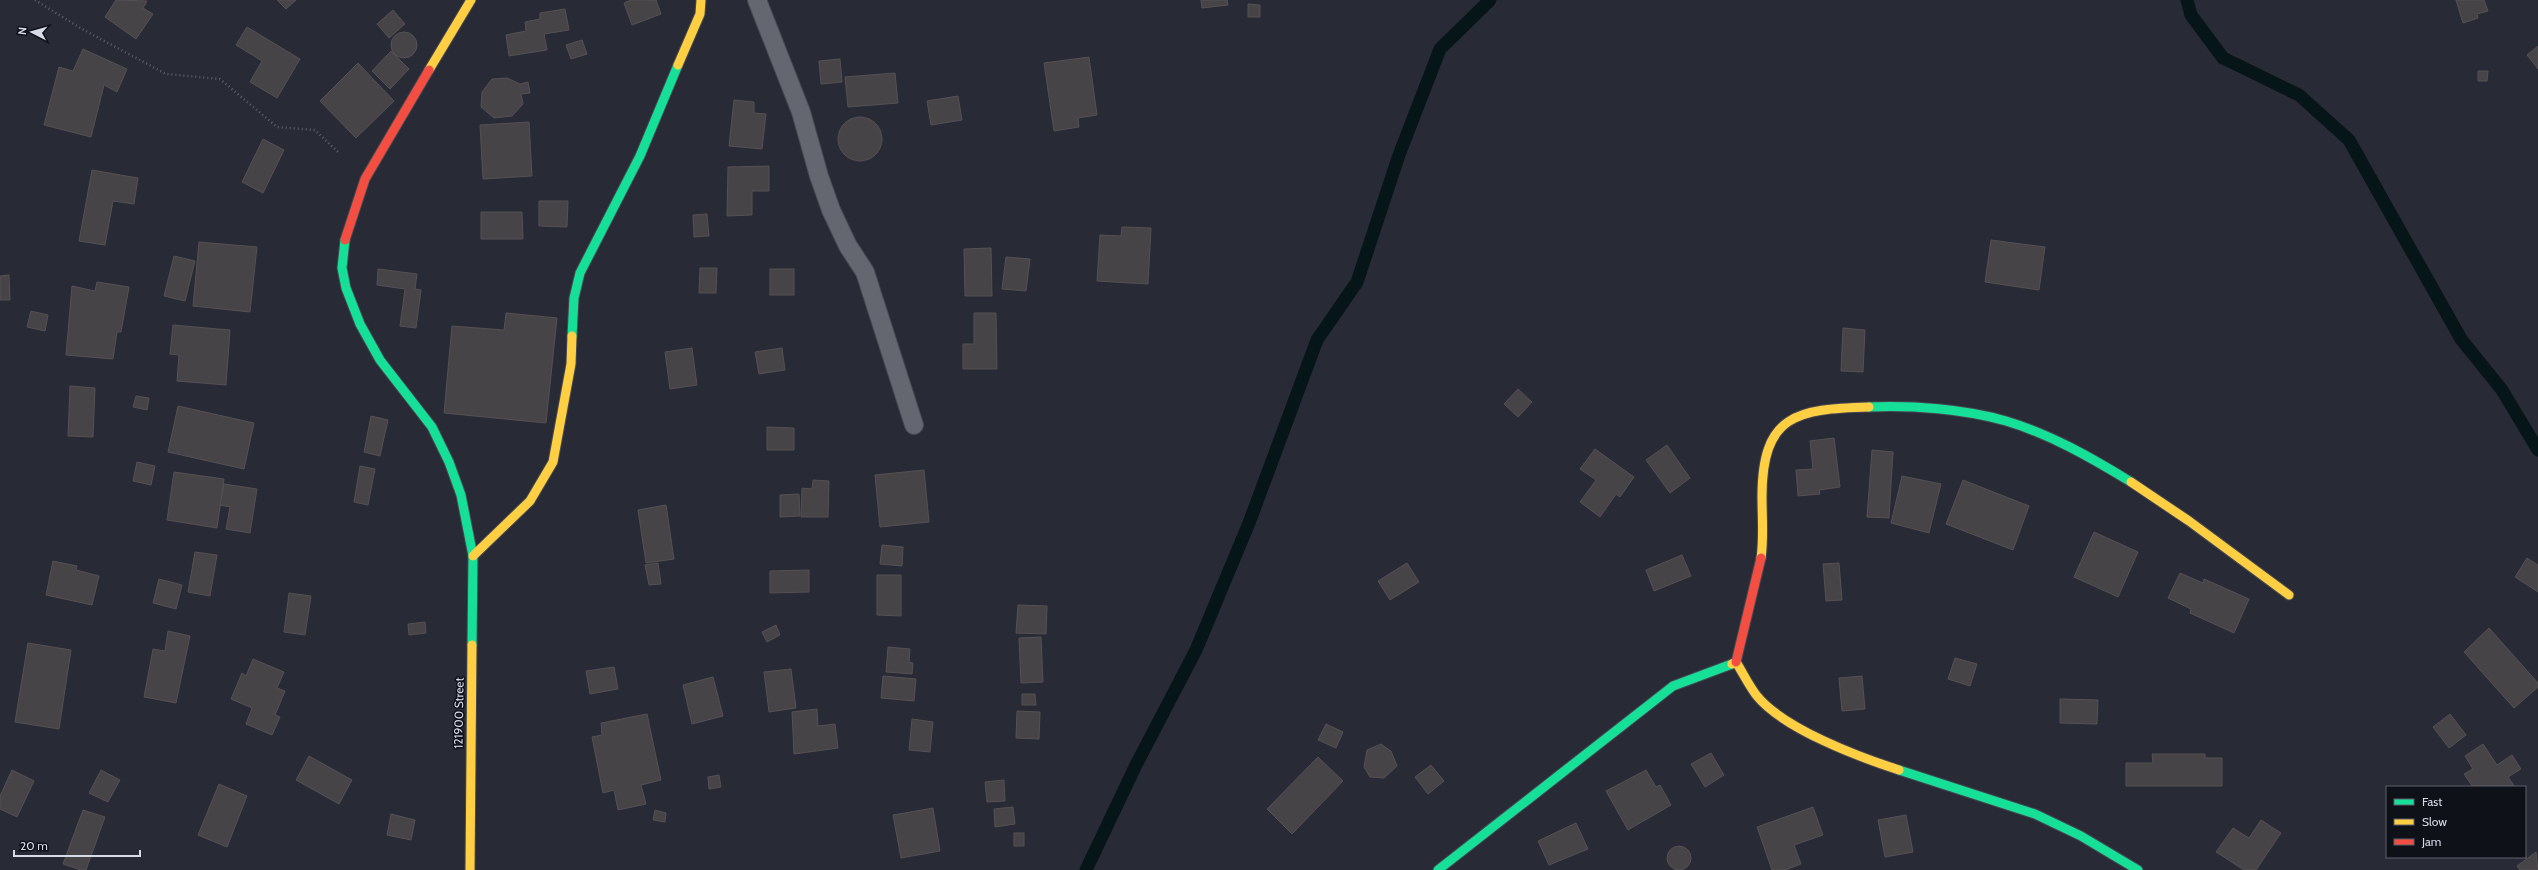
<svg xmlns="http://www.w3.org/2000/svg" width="2538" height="870" font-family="Cabin,sans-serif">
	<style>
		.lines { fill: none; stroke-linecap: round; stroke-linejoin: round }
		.stream { stroke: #061518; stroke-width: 13 }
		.building { fill: #474447; stroke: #555054 }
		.lane-casing { stroke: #464851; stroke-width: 20 }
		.fast-casing { stroke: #464851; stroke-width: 11 }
		.slow-casing { stroke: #464851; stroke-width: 11 }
		.jam-casing { stroke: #464851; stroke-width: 11 }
		.path { stroke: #5f6168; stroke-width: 2.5; stroke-dasharray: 1 3; stroke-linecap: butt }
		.lane { stroke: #646770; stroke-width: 18 }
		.fast { stroke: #16e098; stroke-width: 9 }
		.slow { stroke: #ffcf43; stroke-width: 9 }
		.jam { stroke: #f24e42; stroke-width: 9 }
		.labels { text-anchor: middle; stroke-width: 3; stroke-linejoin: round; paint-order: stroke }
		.street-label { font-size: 12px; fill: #d7dae7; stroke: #0f1119 }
	</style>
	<rect width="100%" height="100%" fill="#282b35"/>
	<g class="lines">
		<!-- stream -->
		<g class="stream">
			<polyline points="2187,0 2191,15 2223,58 2299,95 2349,140 2461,339 2502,390 2538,450"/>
			<polyline points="1086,870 1136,765 1196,650 1249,523 1317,340 1357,282 1399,155 1440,49 1490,0"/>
		</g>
	</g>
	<!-- building -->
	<g class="building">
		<polygon points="116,0 147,1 143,8 153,14 136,39 105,17"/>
		<polygon points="277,0 296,0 286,9"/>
		<polygon points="631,0 656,0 661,14 632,25 624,3"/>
		<polygon points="1201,0 1227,0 1228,5 1202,8"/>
		<polygon points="2456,0 2484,0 2488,11 2477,14 2478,18 2463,23"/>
		<polygon points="1248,4 1260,5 1260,17 1248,17"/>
		<polygon points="565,9 569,30 544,34 547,50 509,56 506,35 526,31 525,22 540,19 540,13"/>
		<polygon points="393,10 405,24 389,38 377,24"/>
		<polygon points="247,27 300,59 277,98 250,82 262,61 236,45"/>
		<circle cx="404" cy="45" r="13"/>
		<polygon points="582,40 587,54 571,59 566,45"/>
		<polygon points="2538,46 2538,69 2527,55"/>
		<polygon points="83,49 127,69 117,92 104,85 91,137 44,125 59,67 73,71"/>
		<polygon points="391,51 409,69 390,89 372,71"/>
		<polygon points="1089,57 1097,115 1078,118 1079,127 1054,131 1044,63"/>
		<polygon points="840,59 842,82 821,84 819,61"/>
		<polygon points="358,63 394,101 356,138 320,101"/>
		<polygon points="2478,71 2488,71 2487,81 2478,81"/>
		<polygon points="895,73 898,103 848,107 845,77"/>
		<polygon points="507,78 520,84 528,82 530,93 521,94 523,104 512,116 494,118 481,107 482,92 492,79"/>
		<polygon points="958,96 962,120 931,125 927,101"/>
		<polygon points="734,100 754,102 754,113 766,114 762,149 729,146"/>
		<circle cx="860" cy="139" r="22"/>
		<polygon points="529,122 532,176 483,179 480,125"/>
		<polygon points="263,139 284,150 263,193 242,182"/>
		<polygon points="769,166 769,191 752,191 752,215 727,216 728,167"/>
		<polygon points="92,170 138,178 134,204 113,201 105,245 79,241"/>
		<polygon points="539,201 568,201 567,227 539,226"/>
		<polygon points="481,212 522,212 523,239 481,239"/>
		<polygon points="707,214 709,236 694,237 693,215"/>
		<polygon points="1122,227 1151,228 1148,284 1097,281 1100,235 1121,236"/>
		<polygon points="1991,240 2045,247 2039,290 1985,282"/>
		<polygon points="199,242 257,247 250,312 193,306"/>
		<polygon points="991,248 992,296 965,296 964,249"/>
		<polygon points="174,256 195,261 185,301 164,296"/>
		<polygon points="1006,257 1030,259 1026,291 1002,289"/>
		<polygon points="700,268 717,268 716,293 699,293"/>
		<polygon points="378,269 417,274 415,289 421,290 416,328 400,326 405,289 377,285"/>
		<rect x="770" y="269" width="24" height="26"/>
		<polygon points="9,275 10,300 0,300 0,276"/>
		<polygon points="97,282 129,287 121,332 117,332 113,359 66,355 72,286 95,291"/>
		<polygon points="31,311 48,315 45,331 27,327"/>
		<polygon points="506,313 557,318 546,423 444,413 452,326 504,330"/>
		<polygon points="974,313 996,313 997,369 963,369 963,344 974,344"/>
		<polygon points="173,325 230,330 226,385 177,381 179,355 170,354"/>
		<polygon points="1843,328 1865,330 1863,372 1841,371"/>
		<polygon points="692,348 697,385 670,389 665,352"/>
		<polygon points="782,348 785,370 759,374 755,352"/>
		<polygon points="70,386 95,388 93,437 68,436"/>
		<polygon points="1518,389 1532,402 1518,417 1504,404"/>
		<polygon points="136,396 149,398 147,410 133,407"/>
		<polygon points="178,406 254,423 244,469 168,452"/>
		<polygon points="371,416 388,420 380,456 364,452"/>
		<polygon points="767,427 794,428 794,450 767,450"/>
		<polygon points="1834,438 1840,487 1819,490 1820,494 1798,496 1796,470 1813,469 1810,441"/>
		<polygon points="1667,445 1690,478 1670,493 1646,460"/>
		<polygon points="1595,449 1634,477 1620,497 1616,494 1600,517 1580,502 1596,480 1580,469"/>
		<polygon points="1872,450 1893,452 1889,518 1867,517"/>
		<polygon points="137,462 155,466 151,485 133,481"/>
		<polygon points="360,466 375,469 368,505 354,502"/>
		<polygon points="924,470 929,522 880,527 875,475"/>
		<polygon points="174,472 224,479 217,528 167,520"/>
		<polygon points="1902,476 1941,484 1929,533 1891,523"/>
		<polygon points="813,480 829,481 828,517 801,517 802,488 812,489"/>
		<polygon points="1963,480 2029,506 2013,550 1946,524"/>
		<polygon points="224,484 257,489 250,533 226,529 230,507 220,505"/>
		<polygon points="799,494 800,516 780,517 780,495"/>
		<polygon points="666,505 674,559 646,563 638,510"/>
		<polygon points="2094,532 2138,552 2118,597 2074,577"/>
		<polygon points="882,545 903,547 902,566 880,564"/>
		<polygon points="195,552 217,555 210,596 188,592"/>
		<polygon points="1682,555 1691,576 1654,591 1646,570"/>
		<polygon points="2527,558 2538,565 2538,592 2515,577"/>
		<polygon points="53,561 77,566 76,570 99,576 92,605 46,595"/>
		<polygon points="658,563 661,584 649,585 645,565"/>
		<polygon points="1407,563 1419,582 1390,600 1378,581"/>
		<polygon points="1839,563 1842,600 1826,601 1823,564"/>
		<polygon points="809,570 809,592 770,593 770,571"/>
		<polygon points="2180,573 2203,583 2204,579 2249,599 2234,633 2190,613 2191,609 2168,598"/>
		<polygon points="877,575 901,575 901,616 877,615"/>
		<polygon points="159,579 182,585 176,609 153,603"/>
		<polygon points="289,593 311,596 305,635 284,632"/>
		<polygon points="1018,605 1047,606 1046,634 1016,633"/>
		<polygon points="425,622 426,633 409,635 408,624"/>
		<polygon points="776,625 780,635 767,642 762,632"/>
		<polygon points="2489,628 2538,683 2538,687 2514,708 2464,652"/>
		<polygon points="168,631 190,636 176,703 144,697 153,649 165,651"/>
		<polygon points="1041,637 1043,682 1021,683 1019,638"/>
		<polygon points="28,643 71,650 59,729 15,722"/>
		<polygon points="888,647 910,649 909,662 913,663 912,674 886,672"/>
		<polygon points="1955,658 1977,664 1970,686 1948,679"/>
		<polygon points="253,659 284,672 277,688 285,691 275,715 280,717 272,735 246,724 252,708 231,699 242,673 246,676"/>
		<polygon points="614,667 618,689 590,694 586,671"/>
		<polygon points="791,669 796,708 769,712 764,672"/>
		<polygon points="883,676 916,679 914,701 881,698"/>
		<polygon points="1862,676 1865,709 1842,711 1839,678"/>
		<polygon points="713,677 723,716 692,724 683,685"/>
		<polygon points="1022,694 1035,694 1036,705 1022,705"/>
		<polygon points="2060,699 2098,700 2097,724 2060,723"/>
		<polygon points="817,709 818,726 835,724 838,748 794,754 792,712"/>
		<polygon points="1017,711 1040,712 1039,739 1016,738"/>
		<polygon points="647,714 661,780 641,785 646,804 618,810 614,790 603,793 592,737 602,735 601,723"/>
		<polygon points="2450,714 2466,735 2449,748 2433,727"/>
		<polygon points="912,719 933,722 930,752 909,750"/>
		<polygon points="1326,724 1343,732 1336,748 1318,740"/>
		<polygon points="1381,744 1391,751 1397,766 1384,778 1370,777 1364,767 1367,750"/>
		<polygon points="2483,744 2497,765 2512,755 2521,769 2508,777 2515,787 2473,787 2464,774 2473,769 2465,756"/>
		<polygon points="1711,753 1724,775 1705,787 1691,764"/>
		<polygon points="2152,754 2205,754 2205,758 2222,758 2222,786 2126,786 2126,763 2153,763"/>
		<polygon points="309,756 352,780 339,804 296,780"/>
		<polygon points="1318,757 1343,781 1292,834 1267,809"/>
		<polygon points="1431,765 1444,781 1428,794 1415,777"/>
		<polygon points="12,770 34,781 17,817 0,809 0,796"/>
		<polygon points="101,770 120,780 108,802 89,793"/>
		<polygon points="1646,770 1656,787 1660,785 1671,805 1628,830 1606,791"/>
		<polygon points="719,775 721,787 709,789 708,777"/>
		<polygon points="1004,780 1005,801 987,802 985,782"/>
		<polygon points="219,784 247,796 227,847 198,835"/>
		<polygon points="1013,807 1015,824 995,827 994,809"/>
		<polygon points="1813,807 1823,835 1794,845 1801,864 1785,870 1772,870 1757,827"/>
		<polygon points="933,808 940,851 901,858 893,815"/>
		<polygon points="83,810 105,817 86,870 81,870 63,864"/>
		<polygon points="655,810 666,813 665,822 653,820"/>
		<polygon points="391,814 415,820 411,840 387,835"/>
		<polygon points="1906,815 1913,852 1885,857 1878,820"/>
		<polygon points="2261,820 2281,833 2256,870 2244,870 2216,852 2233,828 2249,838"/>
		<polygon points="1576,823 1588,849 1549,865 1538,841"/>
		<rect x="1014" y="833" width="10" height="13"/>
		<circle cx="1679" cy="858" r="12"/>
		<polygon points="2536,852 2538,870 2520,870 2517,866"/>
	</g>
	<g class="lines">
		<!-- lane casing -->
		<g class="lane-casing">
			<polyline id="lane" points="757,0 801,112 819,176 831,210 848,246 865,272 914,425"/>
		</g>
		<!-- fast casing -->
		<g class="fast-casing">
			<g id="fast">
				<polyline points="345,240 342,268 346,288 360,324 380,360 432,427 449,462 461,495 473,556 472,645"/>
				<polyline points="572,336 574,298 580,273 640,156 678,65"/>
				<path d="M1869 407C1911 405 1965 409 2006 421 2050 434 2092 458 2131 482"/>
				<polyline points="1899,770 2035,814 2081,836 2138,870"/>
				<polyline points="1438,870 1673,686 1732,664"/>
			</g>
		</g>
		<!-- slow casing -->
		<g class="slow-casing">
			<g id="slow">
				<polyline points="678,65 700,14 701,0"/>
				<polyline points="429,70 471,0"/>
				<polyline points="2131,482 2189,521 2289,595"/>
				<polyline points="473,556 530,501 553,462 571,364 572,336"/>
				<path d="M1761 558C1764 538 1762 518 1762 497 1762 414 1797 409 1869 407"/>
				<path d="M1732 664 1736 662C1743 673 1749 686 1757 696 1784 729 1859 757 1899 770"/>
				<polyline points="470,870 472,645"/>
			</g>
		</g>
		<!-- jam casing -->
		<g class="jam-casing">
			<g id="jam">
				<polyline points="345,240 365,179 429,70"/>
				<polyline points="1736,662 1761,558"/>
			</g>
		</g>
		<!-- path -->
		<polyline class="path" points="35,0 82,29 166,74 220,79 277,127 315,130 340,154"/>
		<!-- lane -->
		<use href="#lane" class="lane"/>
		<!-- fast -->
		<use href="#fast" class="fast"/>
		<!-- slow -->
		<use href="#slow" class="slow"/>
		<!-- jam -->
		<use href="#jam" class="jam"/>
	</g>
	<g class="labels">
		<!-- street labels -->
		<g class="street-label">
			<text transform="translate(459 713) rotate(-89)" y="4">121900 Street</text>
		</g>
	</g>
	<!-- legend -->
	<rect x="2386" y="786" width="140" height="72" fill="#0f1119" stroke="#5f616b"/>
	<rect x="2394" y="799" width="20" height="6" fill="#16e098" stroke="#5f616b"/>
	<text x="2422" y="806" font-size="12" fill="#d7dae7">Fast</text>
	<rect x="2394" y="819" width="20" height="6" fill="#ffcf43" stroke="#5f616b"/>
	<text x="2422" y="826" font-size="12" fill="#d7dae7">Slow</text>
	<rect x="2394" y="839" width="20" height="6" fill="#f24e42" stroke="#5f616b"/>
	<text x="2422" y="846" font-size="12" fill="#d7dae7">Jam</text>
	<!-- north arrow -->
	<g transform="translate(32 32) rotate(276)" stroke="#0f1119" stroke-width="3" paint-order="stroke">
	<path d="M0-3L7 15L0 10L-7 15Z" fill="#d7dae7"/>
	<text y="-6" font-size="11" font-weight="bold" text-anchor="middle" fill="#d7dae7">N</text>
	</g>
	<!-- scale -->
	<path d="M14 850v6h126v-6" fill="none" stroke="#d7dae7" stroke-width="2"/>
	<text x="20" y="850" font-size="12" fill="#d7dae7" stroke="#0f1119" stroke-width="3" paint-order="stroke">20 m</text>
</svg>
